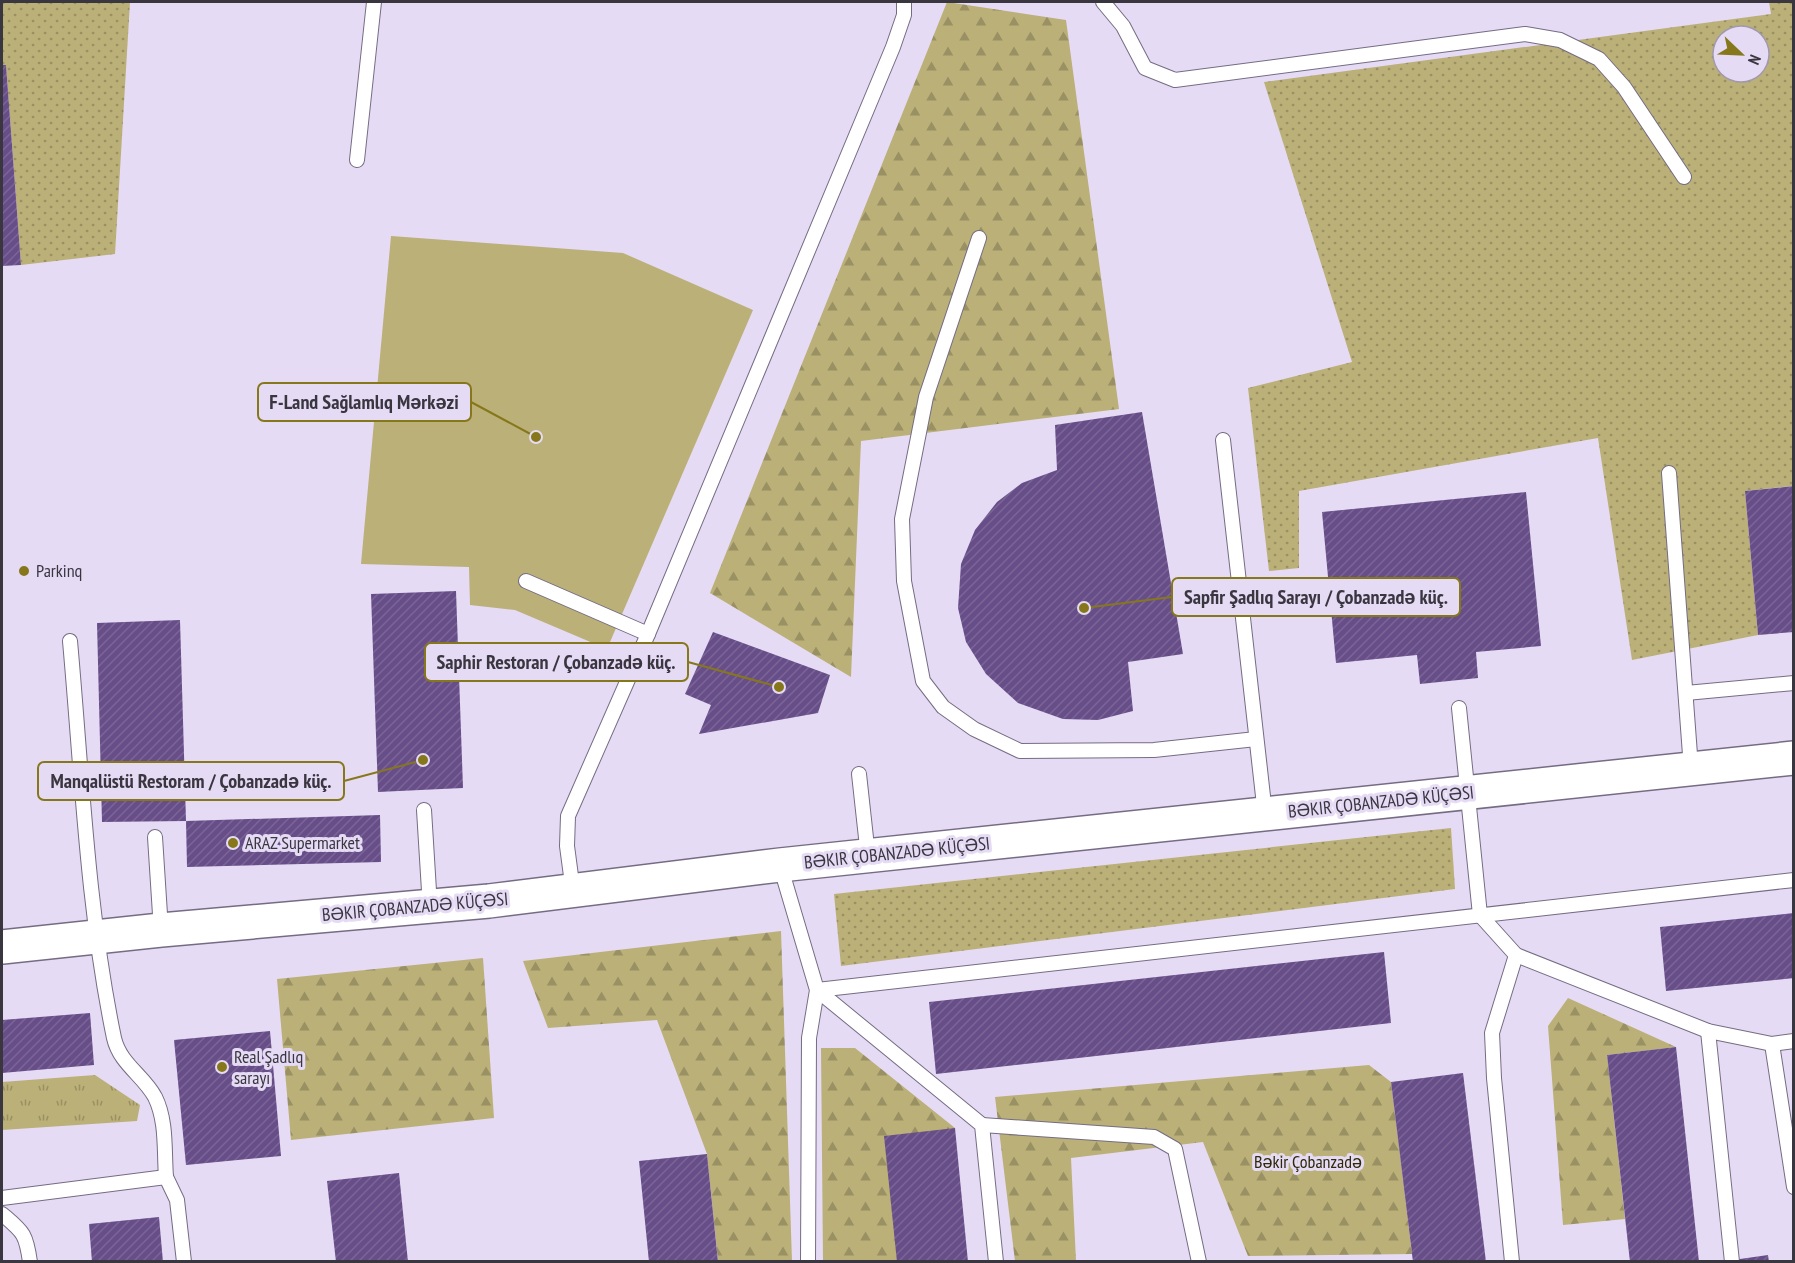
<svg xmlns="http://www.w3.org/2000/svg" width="1795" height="1263" font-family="'PT Sans Narrow',sans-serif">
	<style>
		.grass { fill: url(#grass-tufts) }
		.forest { fill: url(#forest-firs) }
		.park { fill: url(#park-dots); fill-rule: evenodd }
		.pitch { fill: #bbb077 }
		.building { fill: url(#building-hatch) }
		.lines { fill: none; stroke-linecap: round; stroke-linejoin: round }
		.service-casing { stroke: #756c83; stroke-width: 16 }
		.tertiary-casing { stroke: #756c83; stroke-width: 36 }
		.service { stroke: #fff; stroke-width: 14 }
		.tertiary { stroke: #fff; stroke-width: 33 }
		.poi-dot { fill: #87771b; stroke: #e5dbf5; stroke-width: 2 }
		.labels { text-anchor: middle; stroke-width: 6; stroke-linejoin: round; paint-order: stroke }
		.poi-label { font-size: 18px; fill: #3a3640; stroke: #e5dbf5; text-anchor: start }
		.street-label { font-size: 18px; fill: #3a3640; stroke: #e5dbf5 }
		.park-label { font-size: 18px; fill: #2f2907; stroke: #e5dbf5 }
		.leader { fill: none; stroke: #87771b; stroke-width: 2 }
		.callout-dot { fill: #87771b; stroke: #e5dbf5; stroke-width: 2 }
		.callout { fill: #e5dbf5; stroke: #87771b; stroke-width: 2 }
		.callout-label { font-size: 20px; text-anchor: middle; font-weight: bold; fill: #3a3640 }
	</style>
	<defs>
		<pattern id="grass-tufts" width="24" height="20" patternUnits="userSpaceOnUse" patternTransform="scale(1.5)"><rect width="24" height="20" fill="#bbb077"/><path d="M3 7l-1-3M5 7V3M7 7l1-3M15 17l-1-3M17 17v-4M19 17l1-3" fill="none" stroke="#999063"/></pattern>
		<pattern id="forest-firs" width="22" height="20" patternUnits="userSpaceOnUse" patternTransform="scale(1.5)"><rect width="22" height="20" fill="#bbb077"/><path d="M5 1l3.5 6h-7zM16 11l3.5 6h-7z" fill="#999063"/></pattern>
		<pattern id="park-dots" width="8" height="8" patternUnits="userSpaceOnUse" patternTransform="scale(1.5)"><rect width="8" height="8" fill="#bbb077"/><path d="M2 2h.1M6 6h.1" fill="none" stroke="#999063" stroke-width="1.8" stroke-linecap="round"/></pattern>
		<pattern id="building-hatch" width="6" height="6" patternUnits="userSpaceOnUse" patternTransform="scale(1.5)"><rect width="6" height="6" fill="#674e89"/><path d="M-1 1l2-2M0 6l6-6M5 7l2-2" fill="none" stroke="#7a6595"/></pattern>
	</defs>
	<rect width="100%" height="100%" fill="#e5dbf5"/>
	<!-- grass -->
	<polygon class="grass" points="95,1075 140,1105 137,1121 2,1130 2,1082"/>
	<!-- forest -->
	<g class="forest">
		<polygon points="947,2 1066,20 1119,409 861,441 851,677 710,593"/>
		<polygon points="781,931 792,1261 718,1261 707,1154 657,1020 548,1028 523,961"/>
		<polygon points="483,958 494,1118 291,1140 277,979"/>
		<polygon points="1568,998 1676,1047 1607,1055 1625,1219 1563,1225 1548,1026"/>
		<polygon points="821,1048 855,1048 955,1128 897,1261 823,1261"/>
		<polygon points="1369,1065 1391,1082 1412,1254 1248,1256 1203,1142 1071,1158 1076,1261 1015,1261 995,1097"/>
	</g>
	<!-- park -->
	<g class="park">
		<polygon points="2,2 130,2 115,254 21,265 6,65 2,65"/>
		<path d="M1769 2H1793V486L1745 491 1758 635 1632 660 1598 438 1299 491V568L1269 571 1248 388 1352 362 1264 82 1771 14ZM1723 36H1759V72H1723Z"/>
		<polygon points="1451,828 1455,889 841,966 834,894"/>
	</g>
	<!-- pitch -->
	<polygon class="pitch" points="391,236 623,253 753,310 607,649 515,610 470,605 469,567 361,564"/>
	<!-- building -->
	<g class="building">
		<polygon points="2,65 6,65 21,265 2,266"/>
		<polygon points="1142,412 1183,654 1128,662 1133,711 1098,720 1063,719 1018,703 986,674 966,642 958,608 961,564 975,530 997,502 1022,483 1057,470 1055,425"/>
		<polygon points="1794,486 1794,632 1758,635 1745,491"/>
		<polygon points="1526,492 1541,646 1476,652 1478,678 1420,684 1417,655 1336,663 1322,512"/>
		<polygon points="456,591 463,788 378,792 371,594"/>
		<polygon points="180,620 186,821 102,822 97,623"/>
		<polygon points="713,632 830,675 818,713 699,734 711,705 685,694"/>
		<polygon points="380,815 381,862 187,867 186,821"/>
		<polygon points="1794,913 1794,978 1666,991 1660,927"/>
		<polygon points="1384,952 1391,1023 936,1074 929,1002"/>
		<polygon points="90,1013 94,1065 2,1073 2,1020"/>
		<polygon points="270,1031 281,1156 186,1165 174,1040"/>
		<polygon points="1676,1047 1699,1262 1630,1262 1607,1055"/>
		<polygon points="1463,1073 1486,1262 1413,1262 1391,1082"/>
		<polygon points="955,1128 968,1262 897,1262 884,1136"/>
		<polygon points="707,1154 718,1262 649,1262 639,1161"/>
		<polygon points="399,1173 408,1262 336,1262 327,1181"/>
		<polygon points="159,1217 163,1262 92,1262 89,1224"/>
		<polygon points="1768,1255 1769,1262 1733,1262 1733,1260"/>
	</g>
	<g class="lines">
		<!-- service casing -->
		<g class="service-casing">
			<g id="service">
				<polyline points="1103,2 1123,26 1145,68 1175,80 1525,34 1560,40 1599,59 1624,87 1684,177"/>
				<polyline points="357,160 374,2"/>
				<polyline points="979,238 926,397 902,519 904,581 923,681 943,707 974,729 1020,751 1154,750 1256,739"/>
				<polyline points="1223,440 1265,814"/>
				<polyline points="1669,473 1691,768"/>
				<polyline points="526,581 648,634"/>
				<path d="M70 641C82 774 87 908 114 1038 120 1064 143 1075 155 1097 167 1121 164 1151 166 1177"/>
				<polyline points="1686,693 1794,683"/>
				<polyline points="1459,708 1480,915 1516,955 1708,1031 1772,1044 1794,1041"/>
				<polyline points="859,774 868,856"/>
				<polyline points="424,810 430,907"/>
				<polyline points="155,837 161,930"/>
				<polyline points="780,865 817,990 809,1038 808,1262"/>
				<polyline points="573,891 567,846 568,816 648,634 893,47 904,15 904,2"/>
				<polyline points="1708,1031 1732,1262"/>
				<polyline points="1772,1044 1794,1187"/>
				<polyline points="982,1125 1154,1137 1175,1149 1199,1262"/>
				<polyline points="2,1198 166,1177 177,1200 184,1262"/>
				<path d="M2 1214C23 1232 26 1233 30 1262"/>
				<polyline points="996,1262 982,1125 817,990 1794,880"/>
				<polyline points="1512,1262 1494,1078 1492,1033 1516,955"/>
			</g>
		</g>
		<!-- tertiary casing -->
		<g class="tertiary-casing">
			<polyline id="tertiary" points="2,947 161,930 489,901 780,865 1794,758"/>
		</g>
		<!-- service -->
		<use href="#service" class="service"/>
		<!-- tertiary -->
		<use href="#tertiary" class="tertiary"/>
	</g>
	<!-- markers -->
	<g class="poi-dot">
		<circle cx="24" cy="571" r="6"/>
		<circle cx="233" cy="843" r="6"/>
		<circle cx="222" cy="1067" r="6"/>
	</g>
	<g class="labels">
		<!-- poi labels -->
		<g class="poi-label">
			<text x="36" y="577">Parkinq</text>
			<text x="245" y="849">ARAZ Supermarket</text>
			<text x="234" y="1063">Real Şadlıq<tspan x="234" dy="21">sarayı</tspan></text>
		</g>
		<!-- street labels -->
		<g class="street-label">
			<text transform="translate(1381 802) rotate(-6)" y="6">BƏKIR ÇOBANZADƏ KÜÇƏSI</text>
			<text transform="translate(897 853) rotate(-6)" y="6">BƏKIR ÇOBANZADƏ KÜÇƏSI</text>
			<text transform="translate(415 907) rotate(-5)" y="6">BƏKIR ÇOBANZADƏ KÜÇƏSI</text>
		</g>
		<!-- park labels -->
		<g class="park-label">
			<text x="1308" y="1168">Bəkir Çobanzadə</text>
		</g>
	</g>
	<!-- callouts -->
	<path class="leader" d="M536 437L471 402M1084 608L1172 597M779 687L688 662M423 760L344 781"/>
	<g class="callout-dot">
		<circle cx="536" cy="437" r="6"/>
		<circle cx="1084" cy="608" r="6"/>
		<circle cx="779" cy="687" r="6"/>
		<circle cx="423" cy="760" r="6"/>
	</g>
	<g class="callout">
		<rect x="258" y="383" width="213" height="38" rx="6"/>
		<rect x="1172" y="578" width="288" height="38" rx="6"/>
		<rect x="425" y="643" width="263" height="38" rx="6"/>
		<rect x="38" y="762" width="306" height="38" rx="6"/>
	</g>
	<g class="callout-label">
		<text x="364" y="409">F-Land Sağlamlıq Mərkəzi</text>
		<text x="1316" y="604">Sapfir Şadlıq Sarayı / Çobanzadə küç.</text>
		<text x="556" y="669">Saphir Restoran / Çobanzadə küç.</text>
		<text x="191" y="788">Manqalüstü Restoram / Çobanzadə küç.</text>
	</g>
	<!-- border -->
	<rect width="1795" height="1263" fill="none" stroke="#3a3640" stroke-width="6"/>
	<!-- north arrow -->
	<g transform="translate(1741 54) rotate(113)"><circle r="28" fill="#e5dbf5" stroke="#a199ad" stroke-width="1.5"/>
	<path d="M0-4.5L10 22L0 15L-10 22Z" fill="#87771b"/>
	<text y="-9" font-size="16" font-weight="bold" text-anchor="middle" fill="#3a3640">N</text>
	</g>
</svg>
